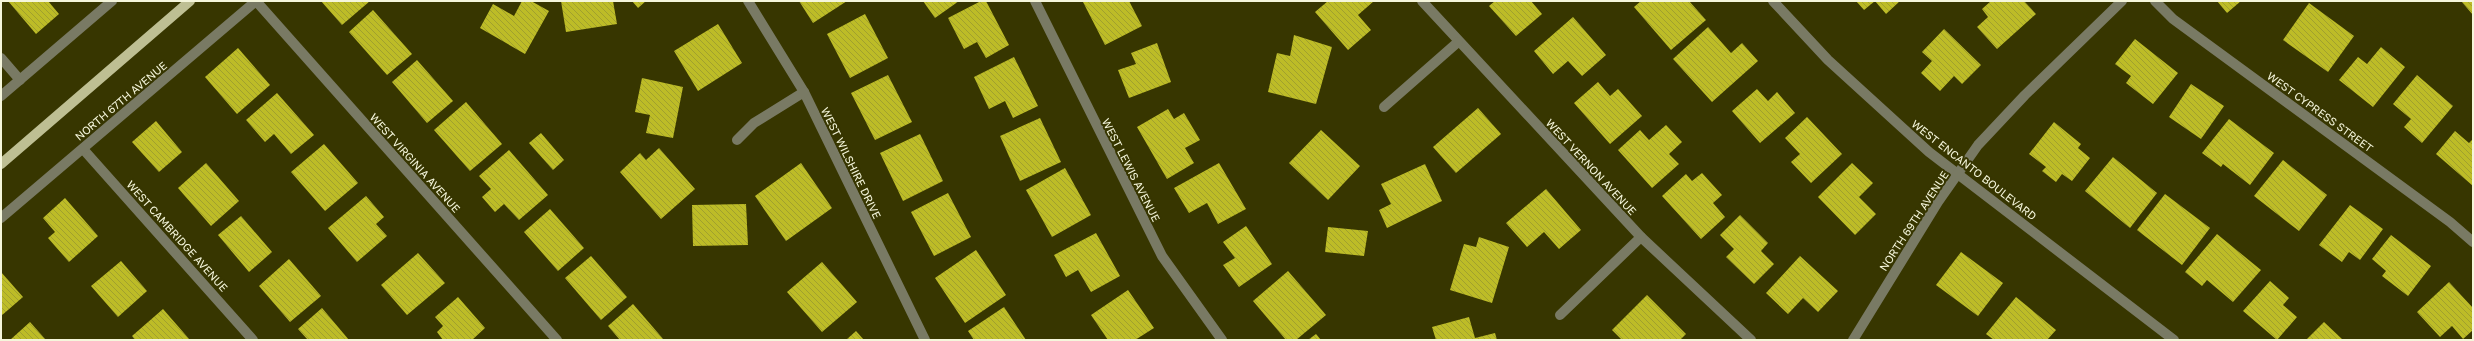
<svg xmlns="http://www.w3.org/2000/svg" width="2474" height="341" font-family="'Golos Text',sans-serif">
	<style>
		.building { fill: url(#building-back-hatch) }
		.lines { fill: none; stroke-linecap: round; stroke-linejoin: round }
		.minor { stroke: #797a64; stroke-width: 10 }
		.major { stroke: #bebf93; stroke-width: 10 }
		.labels { text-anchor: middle; stroke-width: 4; stroke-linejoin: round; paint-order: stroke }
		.street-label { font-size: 11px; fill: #f5f6db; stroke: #373600 }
	</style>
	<defs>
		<pattern id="building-back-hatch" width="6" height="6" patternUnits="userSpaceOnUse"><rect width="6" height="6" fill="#bdbc27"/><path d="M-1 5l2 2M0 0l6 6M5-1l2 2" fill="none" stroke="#a0a02e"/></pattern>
	</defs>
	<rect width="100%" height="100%" fill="#373600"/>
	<!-- building -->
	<g class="building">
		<polygon points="8,1 48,1 59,14 36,34"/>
		<polygon points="321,1 370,1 342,25"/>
		<polygon points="522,1 531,1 549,11 525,54 480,28 493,4 514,16"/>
		<polygon points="561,1 613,1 617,24 566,32"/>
		<polygon points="632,1 646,1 638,8"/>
		<polygon points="799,1 847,1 813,23"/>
		<polygon points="923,1 959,1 935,18"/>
		<polygon points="981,1 986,1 1009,45 986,58 977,42 964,49 948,18"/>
		<polygon points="1086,1 1129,1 1142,26 1105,45 1083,2"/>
		<polygon points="1328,1 1374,1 1358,15 1371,30 1348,50 1315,12"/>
		<polygon points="1495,1 1531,1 1542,14 1516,36 1489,6"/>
		<polygon points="1641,1 1689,1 1706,20 1671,50 1634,7"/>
		<polygon points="1856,1 1875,1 1864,10"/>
		<polygon points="1875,1 1900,1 1886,14"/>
		<polygon points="1991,1 2024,1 2036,14 1997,49 1977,27 1988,17 1982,9"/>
		<polygon points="2217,1 2241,1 2227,13"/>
		<polygon points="2461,1 2473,1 2473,15"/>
		<polygon points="2309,3 2354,36 2328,72 2283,40"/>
		<polygon points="373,10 412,54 387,75 349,32"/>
		<polygon points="865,14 888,58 850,78 827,34"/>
		<polygon points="1573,17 1606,55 1582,76 1568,61 1553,74 1534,51"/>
		<polygon points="718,24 742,63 698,91 674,51"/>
		<polygon points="1708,27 1731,53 1742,43 1758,61 1712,102 1673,59"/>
		<polygon points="1944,29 1981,65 1962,84 1954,76 1940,91 1921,73 1932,61 1922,52"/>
		<polygon points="1294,35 1332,47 1316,104 1268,92 1277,53 1290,56"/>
		<polygon points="2135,39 2178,73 2153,104 2126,83 2131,76 2115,64"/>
		<polygon points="1157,43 1171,82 1129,98 1118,70 1136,64 1131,53"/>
		<polygon points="2381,47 2405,67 2373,107 2339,80 2358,57 2367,64"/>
		<polygon points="238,48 270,85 237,114 205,77"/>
		<polygon points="1014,57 1038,106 1013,118 1005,101 989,109 974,77"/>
		<polygon points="417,60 453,101 427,123 392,82"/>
		<polygon points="888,75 912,122 875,140 851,93"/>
		<polygon points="2417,75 2453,106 2422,143 2404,127 2411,119 2393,104"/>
		<polygon points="642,78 683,87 673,138 646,133 650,115 635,112"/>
		<polygon points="1598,82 1610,96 1618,89 1642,116 1610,144 1574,103"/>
		<polygon points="2191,84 2224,106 2201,139 2169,117"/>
		<polygon points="1757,89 1768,101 1777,92 1795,113 1760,143 1732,111"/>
		<polygon points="277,93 314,135 291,154 274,134 265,142 246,120"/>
		<polygon points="466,102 502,144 470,171 434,130"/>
		<polygon points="1478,108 1501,134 1456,173 1433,147"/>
		<polygon points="1168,109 1174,119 1184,113 1200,140 1185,148 1194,163 1167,179 1137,127"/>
		<polygon points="1807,117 1842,154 1811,183 1791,162 1800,154 1785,138"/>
		<polygon points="1040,118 1061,162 1020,181 1000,136"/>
		<polygon points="2229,119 2274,153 2250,185 2223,164 2221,167 2202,153"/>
		<polygon points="156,121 182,152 159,172 132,142"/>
		<polygon points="2054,122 2081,144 2078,148 2090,158 2072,181 2062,174 2056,182 2042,171 2046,167 2029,154"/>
		<polygon points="1666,125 1682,142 1669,154 1679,164 1652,188 1618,150 1640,130 1649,140"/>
		<polygon points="1321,130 1360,166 1328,200 1289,163"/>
		<polygon points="2455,131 2469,143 2473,139 2473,186 2436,154"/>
		<polygon points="541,133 564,160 553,170 529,143"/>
		<polygon points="920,134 943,181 903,201 880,153"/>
		<polygon points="324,144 358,183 325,211 291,172"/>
		<polygon points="659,148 695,189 661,219 620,172 640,153 646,160"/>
		<polygon points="509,150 548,195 519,220 504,204 495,212 482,197 491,189 479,176"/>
		<polygon points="2113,157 2157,193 2130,228 2085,191"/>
		<polygon points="2283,160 2327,195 2299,231 2254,196"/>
		<polygon points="206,163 239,201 211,226 178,188"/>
		<polygon points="801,163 832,208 786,241 755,196"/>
		<polygon points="1219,163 1246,209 1218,224 1207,203 1189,213 1174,188"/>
		<polygon points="1852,163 1873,183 1859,197 1876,214 1855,235 1818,197"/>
		<polygon points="1425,164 1442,201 1387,228 1379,210 1391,204 1381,184"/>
		<polygon points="1065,168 1091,215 1052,237 1026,190"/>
		<polygon points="1702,173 1722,195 1713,203 1725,217 1701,239 1662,196 1686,174 1692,181"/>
		<polygon points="1546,189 1581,230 1559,249 1544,232 1527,247 1506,223"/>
		<polygon points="948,193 971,237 934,256 911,212"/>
		<polygon points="2165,194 2210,228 2182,265 2137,230"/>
		<polygon points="366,196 384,217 376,224 387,236 357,262 328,228"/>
		<polygon points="65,198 98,236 69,262 48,238 55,232 43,218"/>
		<polygon points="746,204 748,245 693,246 692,205"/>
		<polygon points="2350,205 2383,229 2360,260 2349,252 2342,262 2319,245"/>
		<polygon points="550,209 584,248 558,271 524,232"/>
		<polygon points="1740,215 1768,243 1761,251 1774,264 1754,284 1726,257 1734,249 1720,235"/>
		<polygon points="241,216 272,252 249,272 218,235"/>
		<polygon points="1246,226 1272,264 1239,287 1223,265 1235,258 1223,242"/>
		<polygon points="1328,227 1368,231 1364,256 1325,252"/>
		<polygon points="1096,233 1120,276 1091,292 1078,270 1066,277 1054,255"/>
		<polygon points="2217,234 2261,270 2233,302 2207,280 2202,286 2185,272"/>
		<polygon points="2391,235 2431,266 2408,296 2382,276 2386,271 2372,259"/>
		<polygon points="1479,237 1509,247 1492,303 1450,290 1464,244 1476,247"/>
		<polygon points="976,250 1006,295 965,323 935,278"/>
		<polygon points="1961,252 2003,283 1978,316 1936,285"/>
		<polygon points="418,253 445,283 407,315 381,285"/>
		<polygon points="591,256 627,297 601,320 565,278"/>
		<polygon points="1800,256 1838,291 1818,312 1803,298 1788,314 1766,293"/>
		<polygon points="289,259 321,296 290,322 259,286"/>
		<polygon points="121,261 147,291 118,317 91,286"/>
		<polygon points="822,262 857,302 822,332 787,292"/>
		<polygon points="1288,271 1326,315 1296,340 1286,340 1253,301"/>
		<polygon points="1,272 23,297 1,316"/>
		<polygon points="2270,281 2289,298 2283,305 2297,317 2277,340 2243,311"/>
		<polygon points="2449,282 2473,308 2473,330 2463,339 2452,326 2440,337 2417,312"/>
		<polygon points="1128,290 1154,328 1135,340 1108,340 1091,315"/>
		<polygon points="1647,295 1686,334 1680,340 1622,340 1612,330"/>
		<polygon points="458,297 485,328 472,340 443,340 437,332 443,326 435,317"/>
		<polygon points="2016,297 2056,330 2047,340 1994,340 1986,334"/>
		<polygon points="633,304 664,340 620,340 608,326"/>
		<polygon points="1004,307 1026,340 974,340 968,331"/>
		<polygon points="322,308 349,340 308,340 298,329"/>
		<polygon points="163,309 190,340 135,340 132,336"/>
		<polygon points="1469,317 1475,338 1495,333 1497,340 1436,340 1432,327"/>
		<polygon points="30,322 46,340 10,340"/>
		<polygon points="2324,322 2343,340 2306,340"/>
		<polygon points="856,331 864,340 846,340"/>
		<polygon points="1316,334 1321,340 1308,340"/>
	</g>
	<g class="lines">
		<!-- minor -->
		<g class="minor">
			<polyline points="256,1 557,340"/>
			<polyline points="748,1 804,92 925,340"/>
			<polyline points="1035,1 1162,256 1222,340"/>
			<polyline points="1422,1 1641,237 1751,340"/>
			<polyline points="1773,1 1828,60 1929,152 2174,340"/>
			<polyline points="2155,1 2173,19 2450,222 2473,242"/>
			<polyline points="1,58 20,80"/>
			<polyline points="1,96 112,1"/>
			<polyline points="1384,107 1458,42"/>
			<polyline points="737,140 754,123 804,92"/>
			<polyline points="83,149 253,340"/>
			<polyline points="1,218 256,1"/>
			<polyline points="1560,315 1641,237"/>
			<polyline points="1853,340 1938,202 1978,145 2025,95 2122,1"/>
		</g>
		<!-- major -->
		<polyline class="major" points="1,164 190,1"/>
	</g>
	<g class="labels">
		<!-- street labels -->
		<g class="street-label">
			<text transform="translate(121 101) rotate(-40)" y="4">NORTH 67TH AVENUE</text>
			<text transform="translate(2320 112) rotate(36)" y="4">WEST CYPRESS STREET</text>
			<text transform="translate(415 163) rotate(48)" y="4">WEST VIRGINIA AVENUE</text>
			<text transform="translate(851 163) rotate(64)" y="4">WEST WILSHIRE DRIVE</text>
			<text transform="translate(1591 167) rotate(47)" y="4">WEST VERNON AVENUE</text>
			<text transform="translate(1131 170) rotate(63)" y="4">WEST LEWIS AVENUE</text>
			<text transform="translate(1974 170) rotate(38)" y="4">WEST ENCANTO BOULEVARD</text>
			<text transform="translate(1914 221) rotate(-57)" y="4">NORTH 69TH AVENUE</text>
			<text transform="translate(177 236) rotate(48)" y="4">WEST CAMBRIDGE AVENUE</text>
		</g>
	</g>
	<!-- border -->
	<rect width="2474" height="341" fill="none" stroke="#f5f6db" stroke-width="4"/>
</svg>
